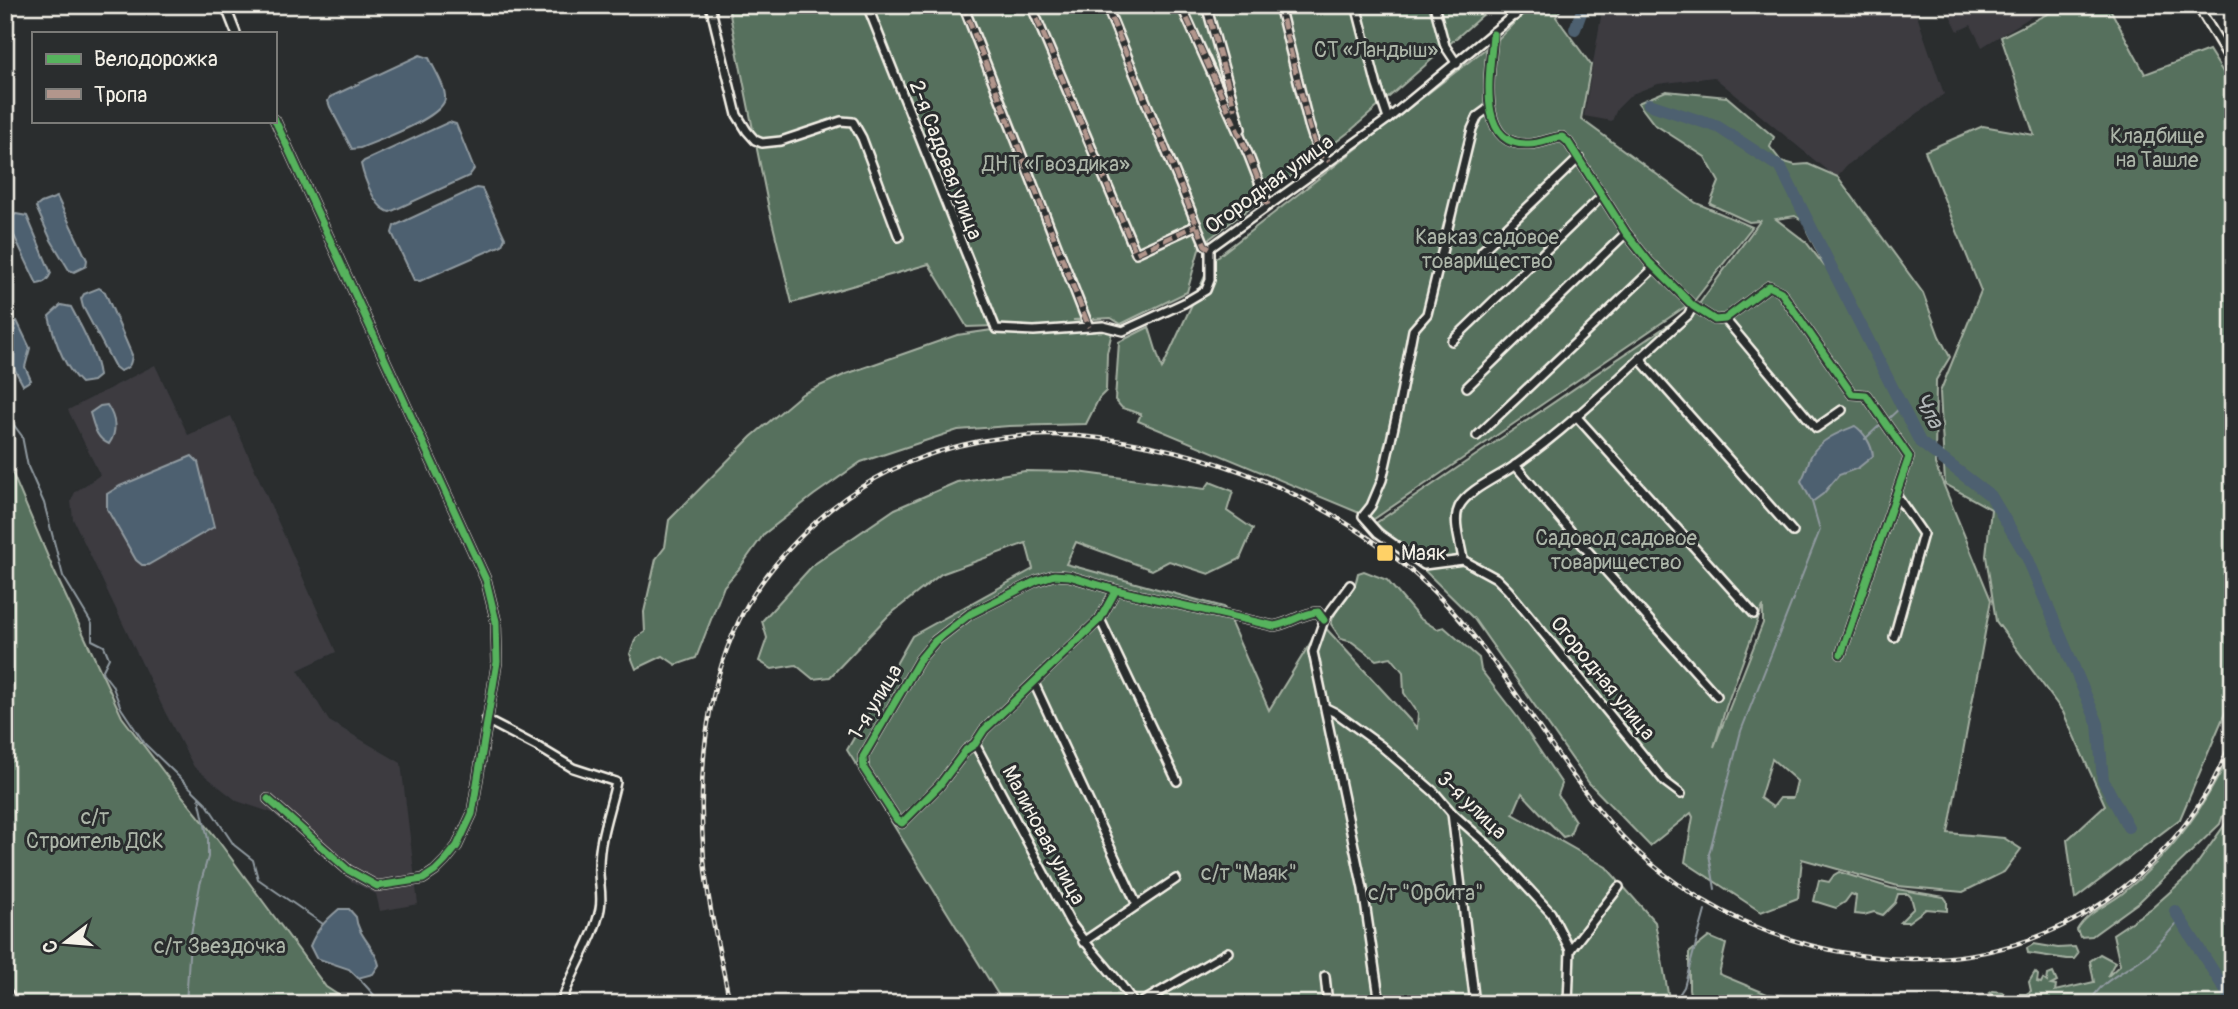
<svg xmlns="http://www.w3.org/2000/svg" width="2238" height="1009" font-family="Pangolin,sans-serif">
	<style>
		.built { fill: #3c3b40 }
		.green { fill: #566f5d; stroke: #a5b0a2; stroke-width: 2; fill-rule: evenodd }
		.water { fill: #4d6070; stroke: #909aa0; stroke-width: 2 }
		.lines { fill: none; stroke-linecap: round; stroke-linejoin: round }
		.stream { stroke: #909aa0; stroke-width: 2 }
		.river { stroke: #4d6070; stroke-width: 12 }
		.street-casing { stroke: #f4f1e8; stroke-width: 12 }
		.street { stroke: #2a2d2e; stroke-width: 7 }
		.rail-casing { stroke: #f4f1e8; stroke-width: 4.5 }
		.rail { stroke: #2a2d2e; stroke-width: 2; stroke-dasharray: 5; stroke-linecap: butt }
		.quiet { stroke: #b2968c; stroke-width: 5; stroke-dasharray: 10 5; stroke-linecap: butt }
		.cycleway-casing { stroke: #2a2d2e; stroke-width: 11 }
		.cycleway { stroke: #56b35d; stroke-width: 7 }
		.poi-dot { fill: #ffd166; stroke: #2a2d2e; stroke-width: 2.5 }
		.labels { text-anchor: middle; stroke-width: 6; stroke-linejoin: round; paint-order: stroke }
		.park-label { font-size: 21px; fill: #adb6a9; stroke: #2a2d2e }
		.street-label { font-size: 21px; fill: #f4f1e8; stroke: #2a2d2e }
		.poi-label { font-size: 21px; fill: #f4f1e8; stroke: #2a2d2e; text-anchor: start }
		.water-label { font-size: 23px; font-style: italic; fill: #b1b7b8; stroke: #2a2d2e }
	</style>
	<rect width="100%" height="100%" fill="#2a2d2e"/>
	<filter id="ink" filterUnits="userSpaceOnUse"><feTurbulence type="fractalNoise" baseFrequency=".0143" numOctaves="2"/><feDisplacementMap in="SourceGraphic" scale="14" xChannelSelector="R" yChannelSelector="G"/><feConvolveMatrix kernelMatrix="1 2 1 2 8 2 1 2 1" color-interpolation-filters="sRGB"/></filter>
	<g filter="url(#ink)">
		<!-- built -->
		<g class="built">
			<polygon points="1603,5 1910,5 1916,13 1944,94 1846,166 1836,178 1714,77 1658,84 1632,94 1617,109 1612,121 1584,116"/>
			<polygon points="1945,5 2040,5 2042,10 1982,47 1971,25 1958,31"/>
			<polygon points="155,365 188,435 231,416 336,652 298,670 329,721 401,763 418,904 380,911 376,894 351,881 273,813 237,801 194,767 165,712 73,519 71,501 75,492 100,475 68,410"/>
		</g>
		<!-- green -->
		<g class="green">
			<polygon points="728,5 1494,5 1349,132 1200,246 1187,292 1121,324 1111,318 1073,320 1085,321 1112,332 1107,353 1106,391 1099,398 1086,424 1009,426 958,430 861,462 814,495 764,534 739,569 724,586 696,658 676,665 663,656 636,669 630,654 636,638 645,632 644,612 656,559 665,547 669,520 751,437 802,394 846,374 957,335 992,330 995,326 967,327 929,264 792,303 769,209"/>
			<polygon points="1532,5 1563,5 1556,17 1591,65 1581,119 1696,203 1752,227 1695,300 1374,519 1138,421 1141,414 1122,408 1115,400 1119,342 1149,327 1162,369 1212,261 1498,39"/>
			<polygon points="2065,5 2108,5 2145,74 2209,50 2233,88 2231,699 2180,819 2075,899 2067,840 2105,805 2063,712 1996,621 1986,556 1991,509 1945,484 1940,392 1981,291 1925,151 1983,126 2034,135 2001,37"/>
			<path d="M1666 91 1727 97 1774 137 1770 147 1781 161 1795 165 1808 164 1838 177 1923 293 1939 336 1950 357 1936 380 1935 464 1991 600 1948 833 2004 838 2021 849 2004 872 1963 892 1898 886 1802 859 1798 898 1761 912 1685 862 1693 817 1691 813 1650 846 1589 783 1474 619 1376 523 1699 304 1760 221 1749 222 1710 204 1719 182 1705 157 1654 124 1638 103ZM1795 216 1807 223V231L1825 267 1806 242 1776 219ZM1763 606V623L1714 747 1726 707ZM1772 759 1797 781 1793 798H1780L1773 807 1760 798Z"/>
			<polygon points="5,456 54,571 122,717 175,787 214,835 326,987 352,1004 5,1004"/>
			<path d="M1025 471 1078 472 1205 489 1210 482 1233 491 1227 511 1253 529 1240 559 1209 574 1169 561 1152 570 1076 542 1066 564 1224 607 1269 710 1322 624 1417 728 1418 713 1404 693 1403 672 1391 657 1376 660 1352 642 1341 639 1331 624C1335 604 1354 599 1358 573L1364 571 1387 580 1419 618 1437 629 1444 627 1479 658 1481 670 1518 718 1562 784 1558 795 1575 821 1570 835 1563 837 1522 793 1513 814 1606 867 1655 922 1670 1004H1004L847 750 912 636 1033 569 1026 543 941 574 888 616 830 677 813 679 796 665 772 669 759 661 767 638 762 621 813 565 895 509 957 482Z"/>
			<path d="M2233 748V785L2220 824 2139 902 2092 936 2080 937 2077 930C2087 912 2107 906 2123 893 2174 852 2205 807 2233 748Z"/>
			<polygon points="2233,813 2233,1004 1998,1004 2001,1003 2000,1001 1989,993 1992,991 2002,992 2007,996 2008,1002 2023,998 2020,994 2026,994 2031,991 2029,982 2035,972 2038,975 2037,982 2041,983 2043,979 2047,982 2048,975 2053,973 2057,982 2051,985 2056,986 2055,991 2094,982 2090,961 2100,954 2115,962 2107,977 2120,965 2113,934 2152,908 2190,874"/>
			<polygon points="1839,872 1891,888 1944,897 1947,901 1947,911 1926,909 1908,922 1900,922 1914,908 1911,897 1908,894 1898,894 1895,903 1883,915 1874,912 1864,915 1854,914 1856,896 1851,894 1845,902 1836,908 1814,901 1819,880 1829,882 1834,875"/>
			<polygon points="1709,937 1726,944 1719,974 1767,994 1858,1004 1692,1004 1689,989 1689,953"/>
			<polygon points="2034,944 2058,948 2075,947 2078,954 2074,959 2067,959 2028,953 2027,948"/>
		</g>
		<!-- water -->
		<g class="water">
			<path d="M420 55 429 58C434 69 446 87 445 99 442 118 378 141 360 148L352 149 330 107 328 101 330 97Z"/>
			<path d="M449 122 456 124 474 169 469 176 390 212C375 209 364 178 361 164L364 161Z"/>
			<polygon points="476,188 482,189 505,238 502,245 420,281 414,280 392,233 394,226"/>
			<polygon points="57,197 87,260 86,266 74,272 69,270 51,240 36,207 41,203"/>
			<path d="M16 214 27 216 51 273C48 280 45 283 37 284L8 223 9 219Z"/>
			<path d="M99 288 105 292 132 355C131 364 130 368 120 371L115 367 83 307 81 299 84 294Z"/>
			<path d="M61 305 71 307C81 326 97 355 99 376L93 381 81 383C64 367 54 338 49 316Z"/>
			<polygon points="17,321 30,348 25,367 31,380 23,385 5,351 5,326"/>
			<path d="M107 405C115 417 118 431 109 444 96 439 94 426 90 413L100 406Z"/>
			<path d="M1855 426C1864 432 1872 445 1873 456L1858 468 1839 475 1823 494 1812 502 1801 481C1807 471 1808 461 1812 454 1821 439 1840 432 1855 426Z"/>
			<polygon points="192,456 198,462 214,527 148,565 142,565 136,560 107,509 107,494 120,486"/>
			<path d="M339 909H349L356 917C357 935 376 948 379 965L373 974 358 978 349 969 316 958 310 946C317 929 325 921 339 909Z"/>
		</g>
		<g class="lines">
			<!-- stream -->
			<g class="stream">
				<polyline points="5,413 22,436 28,467 44,503 63,576 92,624 92,640 104,646 109,658 102,672 112,685 121,708 145,744 206,803 234,845 253,860 258,879 323,924"/>
				<polyline points="1886,421 1902,406"/>
				<polyline points="1865,439 1881,424"/>
				<polyline points="1715,889 1709,854 1741,731 1820,530 1812,502"/>
				<polyline points="357,976 382,1004"/>
				<polyline points="186,1004 190,940 200,885 208,857 208,839 199,798"/>
				<polyline points="1673,1004 1684,987 1705,911"/>
				<path d="M2089 1004C2102 978 2126 972 2147 955 2159 945 2170 931 2180 919"/>
			</g>
			<!-- river -->
			<g class="river">
				<polyline points="1575,29 1584,5"/>
				<polyline points="1649,104 1718,127 1781,168 1920,442 1991,496 2027,557 2098,724 2103,780 2128,827"/>
				<polyline points="2175,911 2233,1002"/>
			</g>
			<!-- street casing -->
			<g class="street-casing">
				<g id="street">
					<polyline points="225,5 236,33"/>
					<polyline points="710,5 737,115 747,131 755,140 762,143 781,141 841,121 853,122 862,138 899,237"/>
					<polyline points="867,5 996,329 1034,331 1103,326 1123,331 1184,303 1206,290 1210,280 1210,248"/>
					<polyline points="963,5 1089,327"/>
					<polyline points="1031,5 1136,253 1197,225"/>
					<polyline points="1106,5 1205,245 1210,248"/>
					<polyline points="1181,5 1249,156 1268,205"/>
					<polyline points="1206,5 1241,129"/>
					<polyline points="1279,5 1309,125 1318,153 1329,161"/>
					<polyline points="1356,5 1377,86 1388,119"/>
					<polyline points="1434,5 1445,46 1457,64"/>
					<polyline points="1505,5 1515,16"/>
					<polyline points="2197,5 2233,65"/>
					<path d="M1493 34C1491 68 1474 147 1529 144 1541 144 1551 138 1562 137L1568 142 1626 233 1649 262 1693 306 1715 320 1725 319 1769 286 1781 292 1852 394 1866 395 1909 457 1841 654"/>
					<polyline points="1210,248 1388,119 1526,5"/>
					<polyline points="1482,251 1579,158"/>
					<polyline points="1725,319 1816,428 1842,410"/>
					<polyline points="1452,341 1602,196"/>
					<polyline points="1641,356 1644,364 1793,532"/>
					<polyline points="1467,387 1626,233"/>
					<polyline points="1576,416 1754,614"/>
					<polyline points="1477,436 1655,267"/>
					<polyline points="1515,465 1586,549 1717,696"/>
					<polyline points="1463,560 1424,565 1378,533 1363,516 1371,506 1382,480 1398,409 1413,330 1427,314 1472,129 1478,116 1489,108"/>
					<polyline points="1350,585 1324,620 1313,652 1363,889 1380,1004"/>
					<path d="M1116 590 1100 619 984 730 975 744 966 750 939 786 902 823 897 820 864 769 863 757 920 659 935 641 970 614 1036 581 1054 575 1069 576 1116 590 1274 626C1289 624 1302 613 1318 612L1324 620"/>
					<polyline points="1100,619 1177,781"/>
					<polyline points="1894,637 1923,534 1896,495"/>
					<polyline points="1034,683 1137,905"/>
					<polyline points="1326,708 1336,713 1380,745 1434,792 1452,813 1488,845 1551,913 1570,950"/>
					<path d="M486 720 538 747 573 768 616 782C610 810 599 837 599 866 598 881 603 894 600 909 594 939 571 972 561 1004"/>
					<path d="M975 744 1070 922C1090 951 1116 974 1134 1004"/>
					<path d="M1681 794 1665 782 1508 590 1496 578 1463 560C1461 544 1452 521 1459 507 1467 490 1499 477 1514 466 1577 422 1631 365 1688 315L1693 306"/>
					<polyline points="268,799 348,870 377,886 423,879 435,871 445,861 457,846 472,814 497,662 496,621 486,580 275,120"/>
					<polyline points="1452,813 1475,1004"/>
					<polyline points="1083,942 1176,879"/>
					<polyline points="1325,976 1328,1004"/>
					<polyline points="5,990 16,1004"/>
					<polyline points="1139,1004 1228,952"/>
					<polyline points="1568,1004 1570,950 1619,887"/>
				</g>
			</g>
			<!-- street -->
			<use href="#street" class="street"/>
			<!-- rail casing -->
			<g class="rail-casing">
				<path id="rail" d="M730 1004C721 956 708 908 704 859 697 775 705 682 746 607 764 574 791 545 818 520 888 456 984 429 1078 436 1206 446 1330 496 1425 583 1500 653 1544 747 1611 824 1712 941 1899 994 2044 934 2130 899 2202 824 2233 736"/>
			</g>
			<!-- rail -->
			<use href="#rail" class="rail"/>
			<!-- quiet -->
			<g class="quiet">
				<polyline points="963,5 1089,327"/>
				<polyline points="1031,5 1136,253 1197,225"/>
				<polyline points="1106,5 1205,245 1210,248"/>
				<polyline points="1181,5 1249,156 1268,205"/>
				<polyline points="1206,5 1235,110"/>
				<polyline points="1279,5 1309,125 1318,153 1329,161"/>
			</g>
			<!-- cycleway casing -->
			<g class="cycleway-casing">
				<g id="cycleway">
					<path d="M1493 34C1491 68 1474 147 1529 144 1541 144 1551 138 1562 137L1568 142 1626 233 1649 262 1693 306 1715 320 1725 319 1769 286 1781 292 1852 394 1866 395 1909 457 1841 654"/>
					<path d="M1116 590 1100 619 984 730 975 744 966 750 939 786 902 823 897 820 864 769 863 757 920 659 935 641 970 614 1036 581 1054 575 1069 576 1116 590 1274 626C1289 624 1302 613 1318 612L1324 620"/>
					<polyline points="268,799 348,870 377,886 423,879 435,871 445,861 457,846 472,814 497,662 496,621 486,580 275,120"/>
				</g>
			</g>
			<!-- cycleway -->
			<use href="#cycleway" class="cycleway"/>
		</g>
	</g>
	<!-- markers -->
	<rect class="poi-dot" x="1376" y="544" width="18" height="18" rx="3.5"/>
	<g class="labels">
		<!-- park labels -->
		<g class="park-label">
			<text x="1376" y="57">СТ «Ландыш»</text>
			<text x="2157" y="143">Кладбище<tspan x="2157" dy="24">на Ташле</tspan></text>
			<text x="1056" y="171">ДНТ «Гвоздика»</text>
			<text x="1487" y="244">Кавказ садовое<tspan x="1487" dy="24">товарищество</tspan></text>
			<text x="1616" y="545">Садовод садовое<tspan x="1616" dy="24">товарищество</tspan></text>
			<text x="95" y="824">с/т<tspan x="95" dy="24">Строитель ДСК</tspan></text>
			<text x="1249" y="880">с/т "Маяк"</text>
			<text x="1426" y="900">с/т "Орбита"</text>
			<text x="220" y="953">с/т Звездочка</text>
		</g>
		<!-- street labels -->
		<g class="street-label">
			<text transform="translate(946 160) rotate(69)" y="7">2-я Садовая улица</text>
			<text transform="translate(1269 184) rotate(-36)" y="7">Огородная улица</text>
			<text transform="translate(1603 678) rotate(51)" y="7">Огородная улица</text>
			<text transform="translate(875 702) rotate(-59)" y="7">1-я улица</text>
			<text transform="translate(1472 805) rotate(44)" y="7">3-я улица</text>
			<text transform="translate(1044 835) rotate(62)" y="7">Малиновая улица</text>
		</g>
		<!-- poi labels -->
		<g class="poi-label">
			<text x="1401" y="560">Маяк</text>
		</g>
		<!-- water labels -->
		<g class="water-label">
			<text transform="translate(1929 410) rotate(61)" y="8">Чла</text>
		</g>
	</g>
	<!-- margin -->
	<rect width="2238" height="1009" fill="none" stroke="#2a2d2e" stroke-width="28"/>
	<rect x="14" y="14" width="2210" height="981" fill="none" stroke="#f4f1e8" stroke-width="2.5" filter="url(#ink)"/>
	<!-- legend -->
	<rect x="32" y="32" width="245" height="91" fill="#2a2d2e" stroke="#7b7b78" stroke-width="2"/>
	<rect x="46" y="54" width="35" height="10" fill="#56b35d" stroke="#7b7b78" stroke-width="2"/>
	<text x="94" y="66" font-size="21" fill="#f4f1e8">Велодорожка</text>
	<rect x="46" y="89" width="35" height="10" fill="#b2968c" stroke="#7b7b78" stroke-width="2"/>
	<text x="94" y="102" font-size="21" fill="#f4f1e8">Тропа</text>
	<!-- north arrow -->
	<g transform="translate(66 942) rotate(254)" stroke="#2a2d2e" stroke-width="5" paint-order="stroke">
	<path d="M0-5L12 26L0 18L-12 26Z" fill="#f4f1e8"/>
	<text y="-10" font-size="19" font-weight="bold" text-anchor="middle" fill="#f4f1e8">С</text>
	</g>
</svg>
